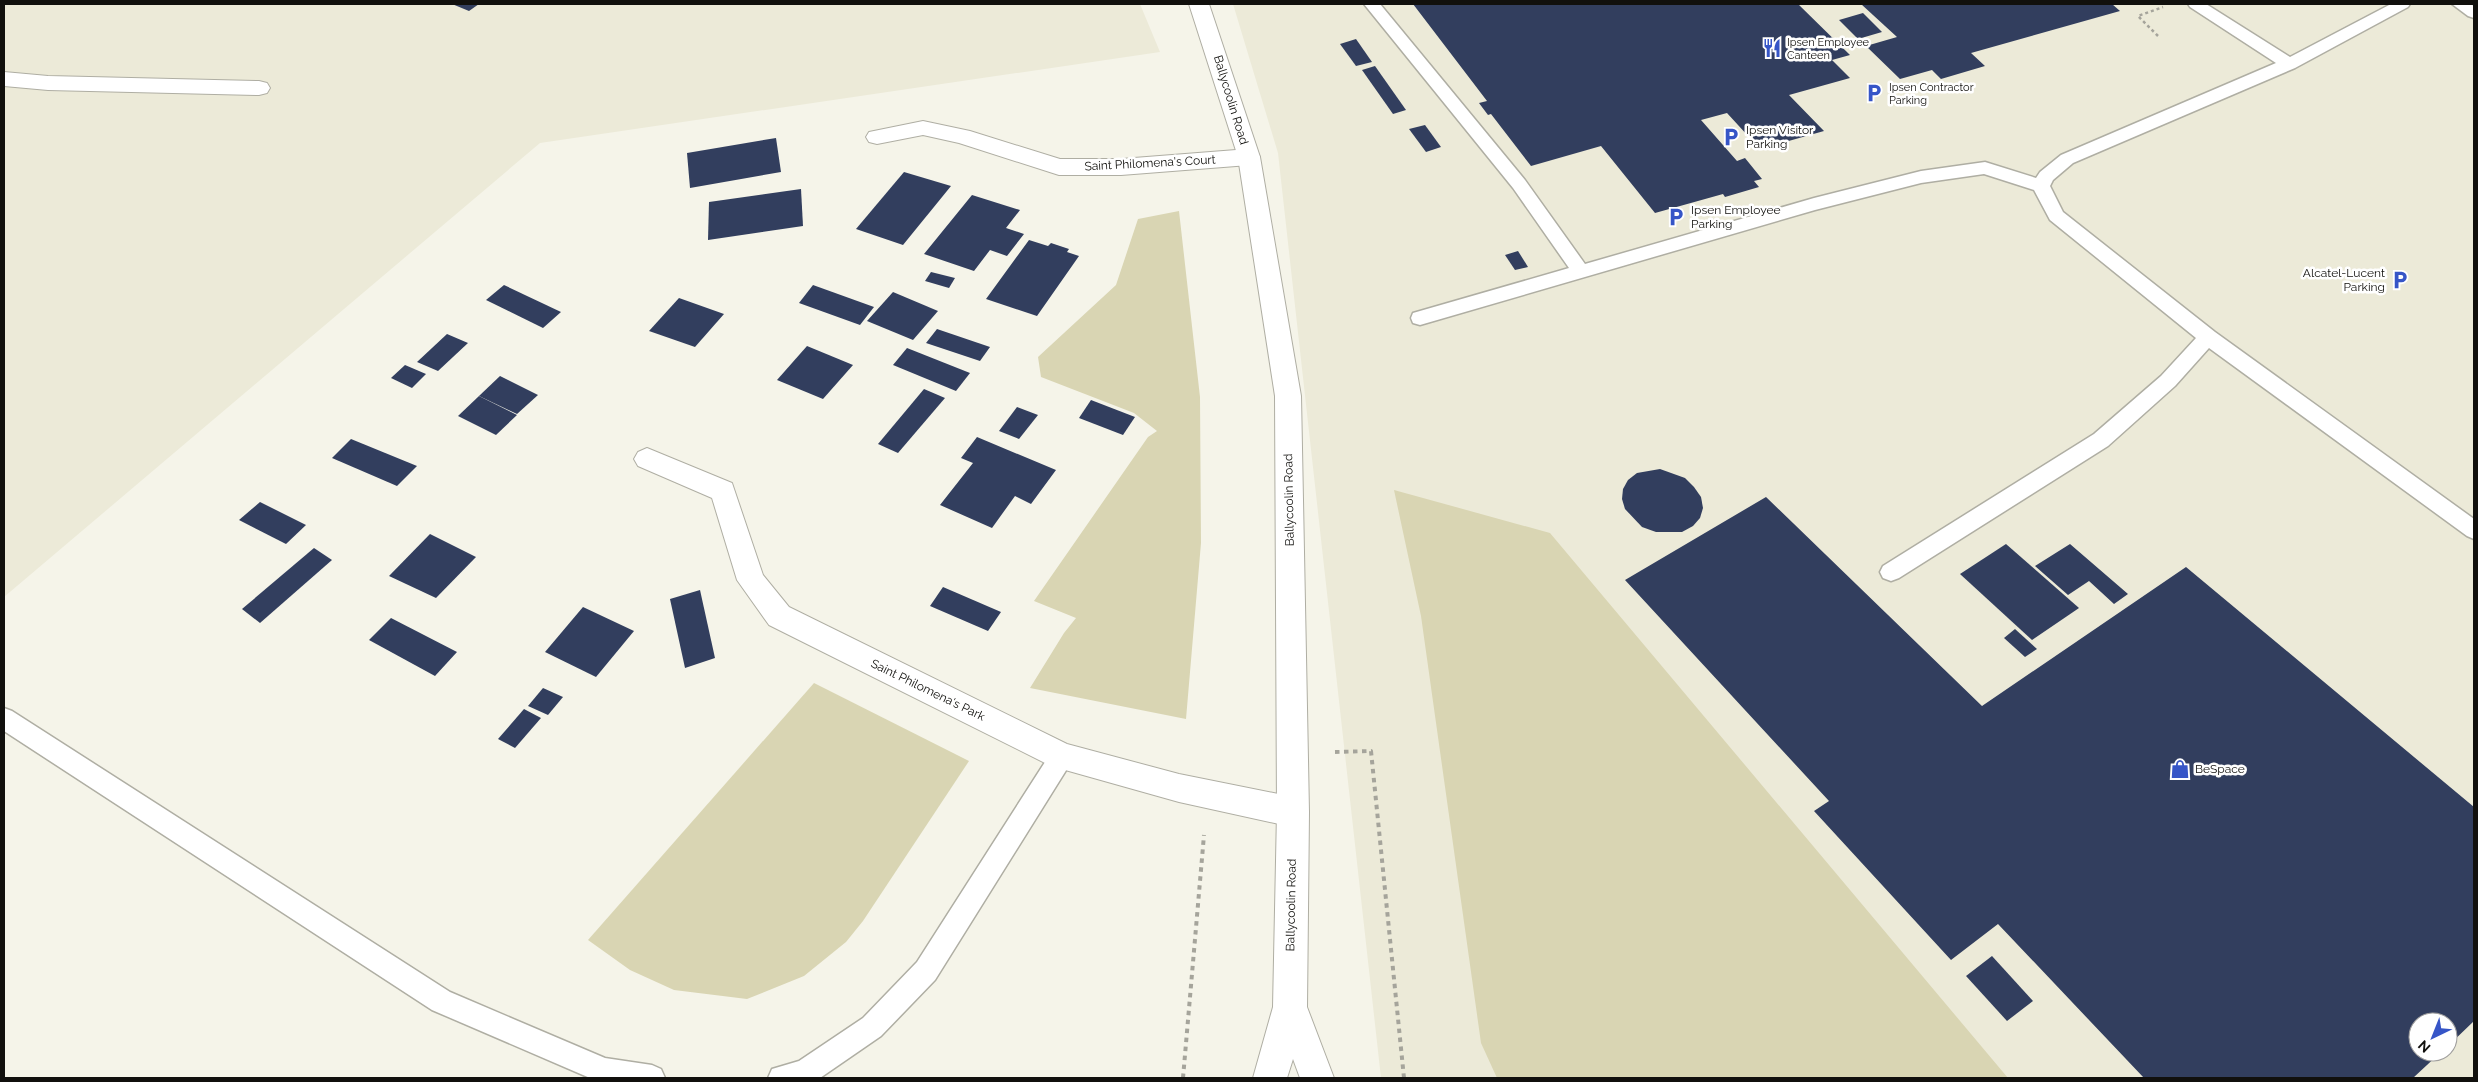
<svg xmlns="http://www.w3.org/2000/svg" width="2478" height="1082" font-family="Raleway,sans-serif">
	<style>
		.built { fill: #ecead8; fill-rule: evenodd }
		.green { fill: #d9d5b3 }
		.building { fill: #323e5e }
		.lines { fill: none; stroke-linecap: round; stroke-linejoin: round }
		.lane-casing { stroke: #afaea3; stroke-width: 3 }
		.street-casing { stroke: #afaea3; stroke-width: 2 }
		.secondary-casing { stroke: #afaea3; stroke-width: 2 }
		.path-far1 { stroke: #a5a49b; stroke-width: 2.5; stroke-dasharray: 3 3; stroke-linecap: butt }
		.path { stroke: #a5a49b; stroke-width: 4; stroke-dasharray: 4.5 4.5; stroke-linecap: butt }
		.lane { fill: #fff; fill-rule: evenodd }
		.street { fill: #fff; fill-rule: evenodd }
		.secondary { fill: #fff; fill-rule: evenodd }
		.labels { text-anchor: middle; stroke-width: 5; stroke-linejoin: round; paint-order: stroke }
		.far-poi-label { font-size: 11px; fill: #11100d; stroke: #fff; text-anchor: start }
		.street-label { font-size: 12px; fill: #11100d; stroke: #fff }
		.poi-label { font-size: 12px; fill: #11100d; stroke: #fff; text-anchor: start }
	</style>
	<rect width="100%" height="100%" fill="#f5f4e9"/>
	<!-- built -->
	<g class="built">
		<polygon points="4,4 1140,4 1160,52 540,143 4,597"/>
		<path d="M1233 4H2474V1078H1381L1278 153ZM2418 1022H2448V1052H2418Z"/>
	</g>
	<!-- green -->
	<g class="green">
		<polygon points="1179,211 1200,397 1201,543 1186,719 1030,688 1064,633 1076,618 1034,601 1148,437 1157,431 1134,413 1041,377 1038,357 1116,285 1138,219"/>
		<polygon points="1394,490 1550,533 2008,1078 1497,1078 1481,1043 1421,616"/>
		<polygon points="814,683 969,761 863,921 846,942 804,976 747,999 674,990 630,970 588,940"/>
	</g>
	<!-- building -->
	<g class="building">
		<polygon points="452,4 479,4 469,11"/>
		<polygon points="1413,4 1798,4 1850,55 1832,60 1850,78 1789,95 1824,131 1760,149 1727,113 1701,120 1737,161 1745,158 1762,179 1754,181 1759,187 1725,197 1723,194 1655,213 1601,146 1531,166 1491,114 1488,115 1479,103 1487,101"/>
		<polygon points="1861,4 2112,4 2120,11 1971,53 1985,66 1941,79 1932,70 1900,79 1866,46 1897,37"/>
		<polygon points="1863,13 1882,32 1858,39 1839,20"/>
		<polygon points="1356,39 1372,62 1356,66 1340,44"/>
		<polygon points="1375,66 1406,110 1393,114 1362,70"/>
		<polygon points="1425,125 1441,147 1426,152 1409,129"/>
		<polygon points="776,138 781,172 690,188 687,153"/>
		<polygon points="904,172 951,186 903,245 856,229"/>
		<polygon points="801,189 803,226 708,240 709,202"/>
		<polygon points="972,195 1020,210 1006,228 1024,234 1007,256 990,250 974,271 924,254"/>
		<polygon points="1029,240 1048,246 1051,243 1069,249 1067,252 1079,256 1037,316 986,299"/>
		<polygon points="1518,251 1528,267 1515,270 1505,255"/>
		<polygon points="931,272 955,278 949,288 925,281"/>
		<polygon points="504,285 561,312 543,328 486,300"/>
		<polygon points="813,285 874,307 860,325 799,303"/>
		<polygon points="893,292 938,311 913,340 867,321"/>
		<polygon points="679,298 724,314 695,347 649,331"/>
		<polygon points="937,329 990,347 980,361 926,343"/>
		<polygon points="447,334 468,343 438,371 417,362"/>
		<polygon points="807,346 853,365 823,399 777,380"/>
		<polygon points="907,348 970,373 956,391 893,365"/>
		<polygon points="405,365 426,374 412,388 391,378"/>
		<polygon points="500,376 538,395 517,414 479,396"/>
		<polygon points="924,389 945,398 898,453 878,444"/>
		<polygon points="479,396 517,415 496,435 458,416"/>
		<polygon points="1091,400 1135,417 1123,435 1079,418"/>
		<polygon points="1017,407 1038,415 1019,439 999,431"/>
		<polygon points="977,437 1056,470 1031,504 1015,496 992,528 940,505 973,463 961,458"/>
		<polygon points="351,439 417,466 397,486 332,458"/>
		<polygon points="1660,469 1685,478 1694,487 1701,497 1703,508 1700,518 1693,526 1682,532 1656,532 1642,527 1625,509 1622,499 1623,489 1628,480 1637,473"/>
		<polygon points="1766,497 1982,706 2186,567 2474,807 2474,1021 2448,1046 2448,1022 2418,1022 2418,1052 2441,1052 2413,1078 2144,1078 1998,924 1951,960 1814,811 1829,801 1625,580"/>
		<polygon points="260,502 306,525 286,544 239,520"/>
		<polygon points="430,534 476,557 436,598 389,576"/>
		<polygon points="2006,544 2079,608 2032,640 1960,574"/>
		<polygon points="2070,544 2128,594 2114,604 2089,581 2068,595 2035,566"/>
		<polygon points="314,548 332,560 260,623 242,609"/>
		<polygon points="943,587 1001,612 988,631 930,606"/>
		<polygon points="700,590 715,658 685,668 670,599"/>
		<polygon points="583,607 634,631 596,677 545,652"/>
		<polygon points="391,618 457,652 435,676 369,640"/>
		<polygon points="2015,629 2037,649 2025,657 2004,638"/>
		<polygon points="543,688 563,697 548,715 528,706"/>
		<polygon points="524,709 541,718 515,748 498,739"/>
		<polygon points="1992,956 2033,1001 2007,1021 1966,976"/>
	</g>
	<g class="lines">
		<!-- lane casing -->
		<g class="lane-casing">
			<g id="lane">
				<polygon points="1364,4 1380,4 1525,180 1585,264 1814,198 1921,171 1985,162 2036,178 2040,172 2061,155 2276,63 2190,7 2188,4 2206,4 2290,57 2391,4 2410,4 2408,7 2295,68 2073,163 2053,180 2050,186 2063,212 2215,332 2474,519 2474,539 2467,536 2209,348 2175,386 2108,446 1899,578 1891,581 1883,578 1880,572 1883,566 2094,434 2161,376 2196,338 2050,220 2034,190 1984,174 1921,183 1815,210 1420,325 1413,323 1411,318 1413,313 1569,268 1513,188"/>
				<polygon points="2452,4 2470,4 2474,6 2474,18 2468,16"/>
				<polygon points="4,708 12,711 450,992 605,1058 652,1065 661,1069 665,1078 590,1078 432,1010 4,731"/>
				<polygon points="1062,745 1070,748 1074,756 1070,764 935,980 881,1036 820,1078 768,1078 772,1069 799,1061 863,1018 917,962 1054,748"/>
			</g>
		</g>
		<!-- street casing -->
		<g class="street-casing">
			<g id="street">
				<polygon points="4,72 48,76 259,81 267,83 270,88 267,93 259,95 48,90 4,86"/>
				<polygon points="923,121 970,131 1060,159 1121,159 1249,149 1257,152 1260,157 1257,162 1249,165 1121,175 1059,175 959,143 923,135 877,144 869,142 866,137 869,132"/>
				<polygon points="647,448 732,483 763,575 789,607 1067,744 1179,774 1293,797 1304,802 1309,812 1304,822 1293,827 1179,802 1051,766 769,625 737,580 712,498 638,466 634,459 638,452"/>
			</g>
		</g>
		<!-- secondary casing -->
		<g class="secondary-casing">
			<polygon id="secondary" points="1189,4 1209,4 1260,157 1301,396 1309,812 1307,1007 1334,1078 1300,1078 1293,1059 1287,1078 1253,1078 1273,1007 1277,812 1275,396 1238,157"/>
		</g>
		<!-- path-far1 -->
		<polyline class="path-far1" points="2158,36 2138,16 2163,7"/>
		<!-- path -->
		<g class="path">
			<polyline points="1335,752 1371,751 1404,1078"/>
			<polyline points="1183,1078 1204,835"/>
		</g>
		<!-- lane -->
		<use href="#lane" class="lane"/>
		<!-- street -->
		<use href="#street" class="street"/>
		<!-- secondary -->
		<use href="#secondary" class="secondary"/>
	</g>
	<!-- icons -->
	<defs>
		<g id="restaurant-bare" transform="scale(1.5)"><path d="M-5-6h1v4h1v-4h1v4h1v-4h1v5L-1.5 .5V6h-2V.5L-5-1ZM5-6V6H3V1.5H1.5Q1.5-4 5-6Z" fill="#3655c7" stroke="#fff" stroke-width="2.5" paint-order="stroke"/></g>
		<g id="parking-bare" transform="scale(1.5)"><path d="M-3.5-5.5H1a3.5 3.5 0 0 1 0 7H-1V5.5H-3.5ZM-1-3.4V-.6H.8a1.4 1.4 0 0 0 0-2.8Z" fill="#3655c7" stroke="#fff" stroke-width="2.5" paint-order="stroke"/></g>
		<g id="shop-bare" transform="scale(1.5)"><path d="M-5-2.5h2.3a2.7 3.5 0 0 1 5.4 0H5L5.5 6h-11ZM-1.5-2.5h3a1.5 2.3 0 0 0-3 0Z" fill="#3655c7" stroke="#fff" stroke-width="2.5" paint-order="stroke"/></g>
	</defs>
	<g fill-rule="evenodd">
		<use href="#restaurant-bare" x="1772" y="48"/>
		<use href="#parking-bare" x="1874" y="93"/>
		<use href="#parking-bare" x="1731" y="137"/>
		<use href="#parking-bare" x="1676" y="217"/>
		<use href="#parking-bare" x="2400" y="280"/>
		<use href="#shop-bare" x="2180" y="769"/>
	</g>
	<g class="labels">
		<!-- far-poi labels -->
		<g class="far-poi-label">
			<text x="1787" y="46">Ipsen Employee<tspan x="1787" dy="13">Canteen</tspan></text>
			<text x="1889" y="91">Ipsen Contractor<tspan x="1889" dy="13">Parking</tspan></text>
		</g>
		<!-- street labels -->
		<g class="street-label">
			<text transform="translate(1231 100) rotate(73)" y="4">Ballycoolin Road</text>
			<text transform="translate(1150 163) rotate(-3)" y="4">Saint Philomena's Court</text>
			<text transform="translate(1289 500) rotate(-91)" y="4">Ballycoolin Road</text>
			<text transform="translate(928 690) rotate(26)" y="4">Saint Philomena's Park</text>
			<text transform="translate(1291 905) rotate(-89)" y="4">Ballycoolin Road</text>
		</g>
		<!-- poi labels -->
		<g class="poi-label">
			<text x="1746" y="134">Ipsen Visitor<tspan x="1746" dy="14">Parking</tspan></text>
			<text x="1691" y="214">Ipsen Employee<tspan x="1691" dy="14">Parking</tspan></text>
			<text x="2385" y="277" text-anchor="end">Alcatel-Lucent<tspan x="2385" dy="14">Parking</tspan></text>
			<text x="2195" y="773">BeSpace</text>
		</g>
	</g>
	<!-- border -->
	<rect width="2478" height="1082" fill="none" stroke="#11100d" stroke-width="10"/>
	<!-- north arrow -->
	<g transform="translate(2433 1037) rotate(223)"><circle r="24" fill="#ffffff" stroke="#a09f9e"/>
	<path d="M0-4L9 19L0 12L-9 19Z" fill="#3655c7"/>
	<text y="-8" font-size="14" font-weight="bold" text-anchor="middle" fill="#11100d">N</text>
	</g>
</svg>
